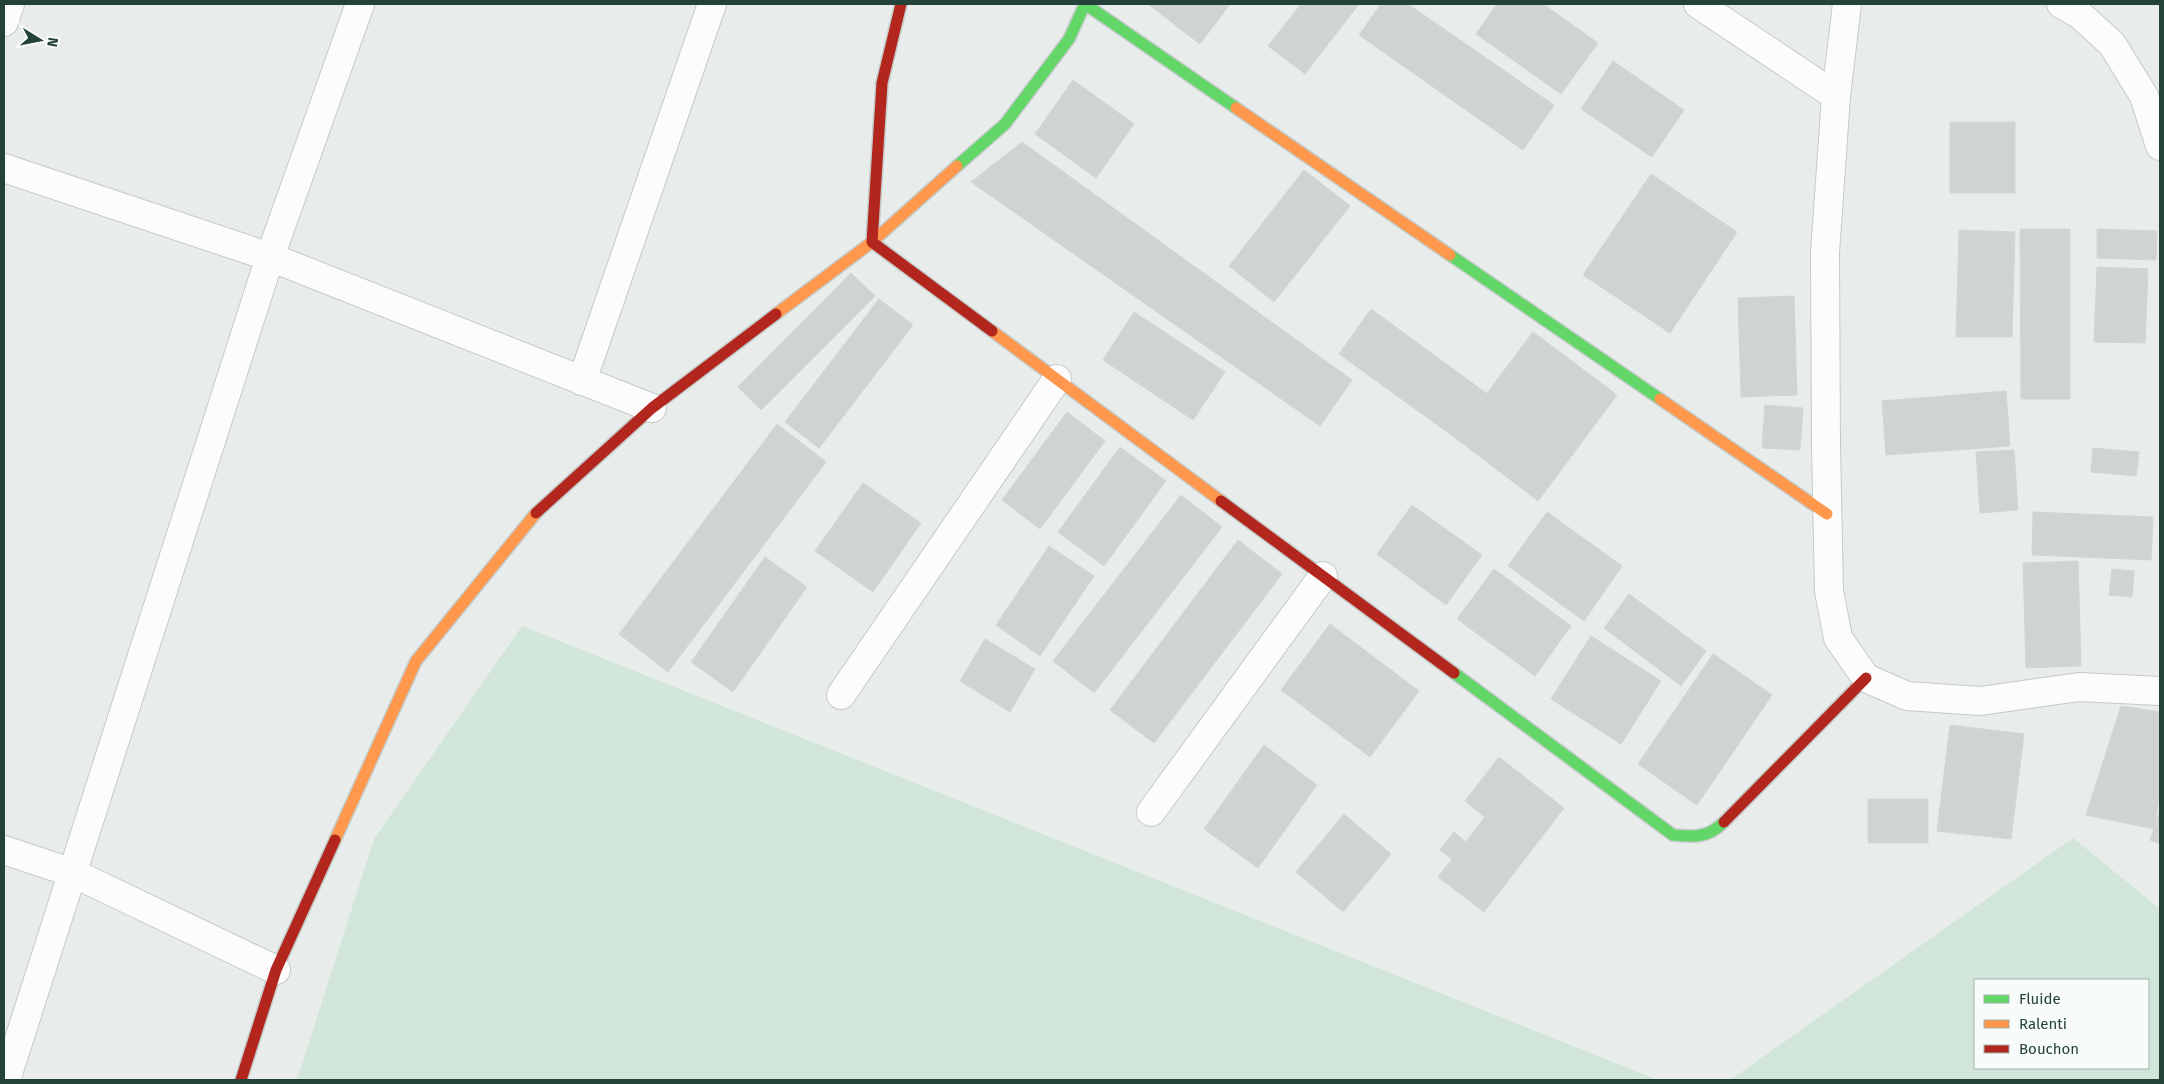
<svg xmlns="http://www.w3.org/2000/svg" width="2164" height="1084" font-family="'Fira Sans',sans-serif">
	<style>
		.green { fill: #d1e6d8; fill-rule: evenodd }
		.building { fill: #cfd4d2; stroke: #d1d6d4 }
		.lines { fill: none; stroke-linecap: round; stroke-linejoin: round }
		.street-casing { stroke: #c5cac8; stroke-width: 30 }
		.fast-casing { stroke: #c3cbc8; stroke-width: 14 }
		.slow-casing { stroke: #c3cbc8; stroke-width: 14 }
		.jam-casing { stroke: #c3cbc8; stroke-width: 14 }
		.street { stroke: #fcfcfc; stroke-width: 28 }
		.fast { stroke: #63d668; stroke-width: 11 }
		.slow { stroke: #ff974d; stroke-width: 11 }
		.jam { stroke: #b3261e; stroke-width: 11 }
	</style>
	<rect width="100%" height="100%" fill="#e8edeb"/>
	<!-- green -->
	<g class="green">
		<polygon points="522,626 1658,1080 297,1080 374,839"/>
		<path d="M2073 838 2160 909V1080H1730ZM1975 980H2148V1068H1975Z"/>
	</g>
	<!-- building -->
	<g class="building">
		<polygon points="1148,4 1230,4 1200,44"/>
		<polygon points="1301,4 1359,4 1305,74 1268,46"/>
		<polygon points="1381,4 1408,4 1554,105 1523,150 1359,35"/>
		<polygon points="1497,4 1543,4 1598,43 1561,94 1476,34"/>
		<polygon points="1613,61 1684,110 1652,157 1581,109"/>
		<polygon points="1073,80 1134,124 1096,178 1035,134"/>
		<rect x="1950" y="122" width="65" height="71"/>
		<polygon points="1022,142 1352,380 1320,426 971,182"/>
		<polygon points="1304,170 1350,206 1274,302 1229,266"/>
		<polygon points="1651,174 1737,232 1670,333 1583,275"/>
		<polygon points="2020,229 2070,229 2070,399 2021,399"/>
		<polygon points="2097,229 2157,231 2156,260 2097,258"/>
		<polygon points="1959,230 2015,232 2012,337 1956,337"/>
		<polygon points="2097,267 2148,269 2145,343 2094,342"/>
		<polygon points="851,273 875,296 761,410 738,387"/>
		<polygon points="1794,296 1797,395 1741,397 1738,298"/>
		<polygon points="879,299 913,325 819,448 785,422"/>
		<polygon points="1371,309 1486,393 1454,437 1339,354"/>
		<polygon points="1134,312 1225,372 1193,420 1103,360"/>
		<polygon points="1533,332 1617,395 1538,501 1454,437"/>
		<polygon points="2006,391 2010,446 1886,455 1882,401"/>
		<polygon points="1765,405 1803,408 1800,450 1762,448"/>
		<polygon points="1067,412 1105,441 1040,529 1002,500"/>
		<polygon points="777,424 826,462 668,672 619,634"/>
		<polygon points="1120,447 1166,481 1104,566 1058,532"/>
		<polygon points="2093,448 2139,452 2136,476 2091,472"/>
		<polygon points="2014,450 2018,510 1980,513 1976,452"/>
		<polygon points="863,483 921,523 873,592 815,551"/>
		<polygon points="1181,495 1222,527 1094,693 1053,661"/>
		<polygon points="1412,505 1482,555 1446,605 1377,554"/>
		<polygon points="1547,512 1622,566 1584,621 1508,566"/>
		<polygon points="2033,512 2153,517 2151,560 2032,555"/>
		<polygon points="1238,540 1282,574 1154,743 1110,710"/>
		<polygon points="1049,546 1094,576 1040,656 996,625"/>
		<polygon points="765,557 807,587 733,692 691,662"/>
		<polygon points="2078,561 2081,666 2026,668 2023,563"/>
		<polygon points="1494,569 1571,626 1535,676 1457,619"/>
		<polygon points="2112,569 2134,571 2132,597 2109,595"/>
		<polygon points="1629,594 1706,651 1681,686 1604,628"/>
		<polygon points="1330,624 1419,691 1370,757 1281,690"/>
		<polygon points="1591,636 1661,681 1621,744 1551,699"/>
		<polygon points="985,639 1035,669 1010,712 960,681"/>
		<polygon points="1713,654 1772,695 1697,805 1638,764"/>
		<polygon points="2121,706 2160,712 2160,794 2154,829 2086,815"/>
		<polygon points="1950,725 2024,734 2011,839 1937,831"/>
		<polygon points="1264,745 1317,785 1258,868 1204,829"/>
		<polygon points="1499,757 1564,808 1484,912 1438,877 1452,859 1440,850 1454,832 1466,842 1485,817 1465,801"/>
		<rect x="1868" y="799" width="60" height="44"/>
		<polygon points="2160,810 2160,844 2150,840"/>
		<polygon points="1344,814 1391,854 1343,912 1296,872"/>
	</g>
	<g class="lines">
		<!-- street casing -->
		<g class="street-casing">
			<g id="street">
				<polyline points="1698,4 1836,96"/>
				<polyline points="1847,4 1836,96 1825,253 1826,445 1829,591 1838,638 1866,678 1907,696 1980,701 2079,687 2160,691"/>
				<polyline points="2061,4 2079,14 2112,44 2144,96 2160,146"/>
				<polyline points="4,22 10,4"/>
				<polyline points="4,168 270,257 652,408"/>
				<polyline points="582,381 712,4"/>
				<polyline points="841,695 1057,379"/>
				<polyline points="1151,812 1323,576"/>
				<polyline points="4,850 73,873 276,970"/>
				<polyline points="6,1080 270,257 360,4"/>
			</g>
		</g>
		<!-- fast casing -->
		<g class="fast-casing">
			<g id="fast">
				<polyline points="957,166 1005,124 1069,39 1085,4 1236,108"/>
				<polyline points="1450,255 1660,399"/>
				<path d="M1454 673 1673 835C1695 837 1708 838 1724 822"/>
			</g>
		</g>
		<!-- slow casing -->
		<g class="slow-casing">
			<g id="slow">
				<polyline points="1236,108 1450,255"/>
				<polyline points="776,314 872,242 957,166"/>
				<polyline points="992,331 1221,501"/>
				<polyline points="1660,399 1827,514"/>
				<polyline points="335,840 416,661 536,513"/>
			</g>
		</g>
		<!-- jam casing -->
		<g class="jam-casing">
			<g id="jam">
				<polyline points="901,4 882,83 872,242 992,331"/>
				<polyline points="1221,501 1454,673"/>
				<polyline points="536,513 652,408 776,314"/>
				<polyline points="1724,822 1866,678"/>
				<polyline points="241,1080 276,970 335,840"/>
			</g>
		</g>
		<!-- street -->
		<use href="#street" class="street"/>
		<!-- fast -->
		<use href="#fast" class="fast"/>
		<!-- slow -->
		<use href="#slow" class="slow"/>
		<!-- jam -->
		<use href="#jam" class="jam"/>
	</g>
	<!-- border -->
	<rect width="2164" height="1084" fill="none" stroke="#24423a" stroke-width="10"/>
	<!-- legend -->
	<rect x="1974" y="979" width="175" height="90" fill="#f7fbf9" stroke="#a3b1ad"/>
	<rect x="1984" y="995" width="25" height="8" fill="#63d668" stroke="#a3b1ad"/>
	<text x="2019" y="1004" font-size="15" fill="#24423a">Fluide</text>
	<rect x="1984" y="1020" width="25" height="8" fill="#ff974d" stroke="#a3b1ad"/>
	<text x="2019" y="1029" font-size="15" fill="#24423a">Ralenti</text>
	<rect x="1984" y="1045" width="25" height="8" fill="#b3261e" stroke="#a3b1ad"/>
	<text x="2019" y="1054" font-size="15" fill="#24423a">Bouchon</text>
	<!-- north arrow -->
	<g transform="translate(40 40) rotate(100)" stroke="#f7fbf9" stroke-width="4" paint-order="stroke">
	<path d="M0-4L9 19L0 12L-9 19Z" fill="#24423a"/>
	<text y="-8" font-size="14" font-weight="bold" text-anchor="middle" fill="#24423a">N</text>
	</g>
</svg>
